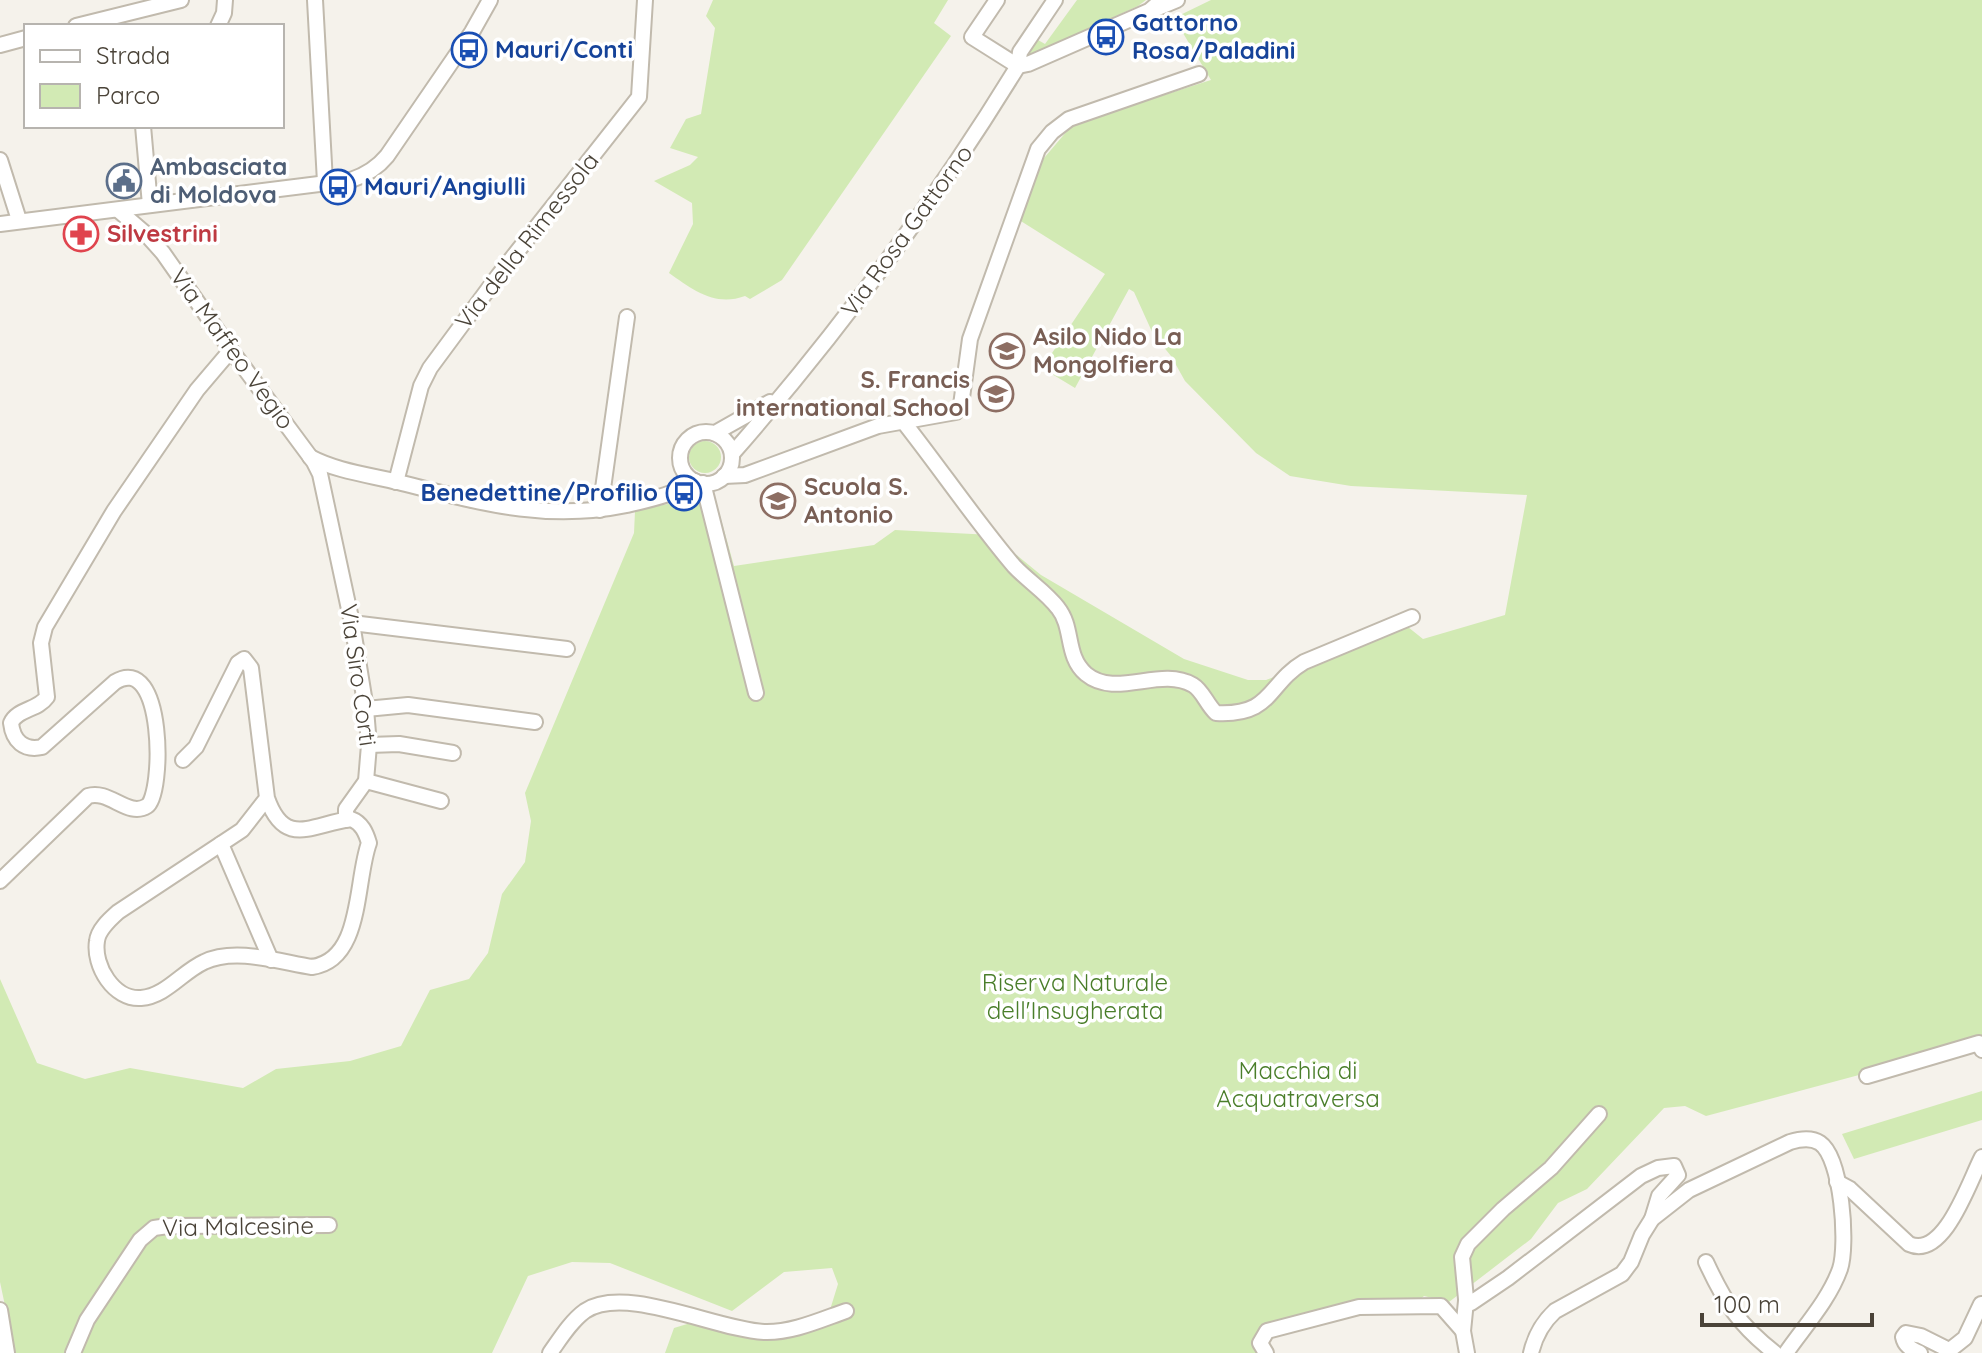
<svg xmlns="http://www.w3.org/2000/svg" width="1982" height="1353" font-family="Quicksand,sans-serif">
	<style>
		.green { fill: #d2eab4 }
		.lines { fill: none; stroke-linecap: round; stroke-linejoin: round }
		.minor-casing { stroke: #c1baad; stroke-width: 18 }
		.minor { stroke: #fff; stroke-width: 14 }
		.labels { text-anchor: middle; stroke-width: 7; stroke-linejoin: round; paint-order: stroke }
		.transit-label { font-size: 24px; font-weight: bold; fill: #164399; stroke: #fff; text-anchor: start }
		.service-label { font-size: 24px; font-weight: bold; fill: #4e5e75; stroke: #fff; text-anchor: start }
		.street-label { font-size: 24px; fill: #4a4338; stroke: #fff }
		.health-label { font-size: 24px; font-weight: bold; fill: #be3a42; stroke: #fff; text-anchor: start }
		.education-label { font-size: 24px; font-weight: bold; fill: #785e54; stroke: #fff; text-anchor: start }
		.park-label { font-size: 24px; fill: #4a7e2a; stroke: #fff }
	</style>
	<rect width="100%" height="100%" fill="#f5f2eb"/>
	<!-- green -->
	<g class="green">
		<path d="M713 0H948L934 23 951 36 782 280 750 299 745 296C715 307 693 290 669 273L693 224 692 203 654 181 690 165 698 157 670 148 686 119 701 114 715 28 706 16Z"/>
		<polygon points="1077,0 1146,0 1138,6 1029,56 1027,54 1038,40 1045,44"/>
		<polygon points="1211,0 1982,0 1982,1047 1885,1068 1706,1116 1685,1106 1664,1108 1587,1189 1558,1203 1531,1239 1449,1302 1424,1296 1412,1306 1279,1325 1261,1353 665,1353 674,1328 697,1321 769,1338 825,1326 838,1284 832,1268 784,1272 732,1311 610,1263 572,1262 528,1276 492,1353 15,1353 0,1282 0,979 37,1063 85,1079 130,1068 243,1088 276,1069 350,1061 401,1046 430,990 469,979 488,953 502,894 525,862 531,821 525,793 634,533 635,511 714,494 734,566 874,545 895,530 992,535 1041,575 1184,659 1248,680 1266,680 1408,627 1423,639 1505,615 1527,495 1351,486 1290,476 1256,453 1185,381 1171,356 1153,334 1134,292 1129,289 1075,388 1042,368 1105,274 1016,218 1033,171 1073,124 1211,80 1174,18"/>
		<circle cx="705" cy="457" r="16"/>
		<polygon points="1982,1091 1982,1120 1854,1159 1842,1134"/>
	</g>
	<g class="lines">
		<!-- minor casing -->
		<g class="minor-casing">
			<g id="minor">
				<polyline points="315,0 325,182"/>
				<polyline points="997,0 972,37 1018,66"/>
				<polyline points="1153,10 1177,0"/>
				<polyline points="76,26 181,0"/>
				<polyline points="218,26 224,13 225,0"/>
				<polyline points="0,45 26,38"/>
				<polyline points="1018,66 1028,64 1149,11 1162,0"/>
				<polyline points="143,126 150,205"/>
				<polyline points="0,160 19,220"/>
				<polyline points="118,210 146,234 163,253 231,350 314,462 320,474 352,623 366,709 369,745 366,781 346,809 346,820"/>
				<path d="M0 224 351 180C366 175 378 167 387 156L472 32 490 0"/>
				<path d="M902 420C940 468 975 520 1014 566 1028 581 1046 592 1058 608 1074 628 1065 656 1086 674 1116 699 1160 666 1193 685 1203 691 1207 705 1216 713 1273 716 1267 684 1304 662L1412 617"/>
				<circle cx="706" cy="458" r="26"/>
				<polyline points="715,433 770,402"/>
				<path d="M732 454C838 333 934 203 1018 66L1020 52 1055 0"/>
				<path d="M310 457C336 471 369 475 398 482 478 502 544 522 627 505 652 499 673 495 695 481"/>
				<polyline points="724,476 745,475 878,426 956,412 961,405 970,339 1038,149 1052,132 1069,119 1199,74"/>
				<polyline points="396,482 421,386 430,368 498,276 639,97 645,0"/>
				<polyline points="703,483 756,693"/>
				<polyline points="600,510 627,317"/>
				<polyline points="352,623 567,649"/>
				<polyline points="366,709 408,705 535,722"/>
				<polyline points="369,745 399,744 453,753"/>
				<path d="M183 760 196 747 238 663 244 659 251 668 267 798C285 849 312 824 351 819 362 823 366 833 369 843 355 881 363 960 312 967 280 962 235 947 204 962 182 972 166 996 141 998 114 1000 93 966 97 941 98 930 109 920 118 912L242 830 267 798"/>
				<polyline points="366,781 441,801"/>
				<polyline points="221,844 271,960"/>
				<path d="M0 881 88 796C109 789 128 818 147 806 164 795 165 651 115 682L42 747C24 751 13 741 11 723 17 709 38 710 47 697L41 643 45 627 114 511 197 390 231 350"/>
				<polyline points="1867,1076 1979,1043 1982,1050"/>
				<polyline points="1599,1114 1551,1168 1503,1209 1468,1244 1462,1257 1466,1299 1471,1303 1508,1278 1641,1176 1658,1168 1674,1166 1678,1175 1659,1196 1652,1219"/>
				<path d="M1837 1182 1850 1189 1909 1244C1944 1260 1969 1182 1982 1157"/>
				<path d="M1706 1262C1725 1303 1739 1325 1775 1353"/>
				<polyline points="1466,1301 1463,1331 1467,1353"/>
				<polyline points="0,1310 7,1353"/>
				<polyline points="73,1353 87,1320 140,1240 154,1228 168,1226 329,1225"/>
				<path d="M550 1353C560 1339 571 1321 585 1311 625 1284 717 1330 764 1332 792 1333 820 1320 846 1311"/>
				<polyline points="1266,1353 1260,1343 1267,1331 1359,1307 1441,1306 1463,1331"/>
				<path d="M1531 1353C1535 1336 1542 1323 1555 1311L1622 1274 1631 1262 1642 1235 1652 1219 1689 1190 1790 1142C1800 1139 1811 1137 1820 1143 1842 1158 1848 1245 1840 1269 1829 1300 1804 1327 1786 1353"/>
				<path d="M1920 1353C1912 1349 1905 1347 1903 1337L1906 1333 1921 1336 1947 1349"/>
				<polyline points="1946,1353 1965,1338 1981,1304"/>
			</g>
		</g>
		<!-- minor -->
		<use href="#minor" class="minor"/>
	</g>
	<!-- icons -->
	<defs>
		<g id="bus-ring" transform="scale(1.8)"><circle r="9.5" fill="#fff" stroke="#1a4fb4" stroke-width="1.5"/><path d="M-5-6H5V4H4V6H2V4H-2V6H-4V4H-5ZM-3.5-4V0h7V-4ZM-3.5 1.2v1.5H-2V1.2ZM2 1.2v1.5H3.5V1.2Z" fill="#1a4fb4"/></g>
		<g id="civic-ring" transform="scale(1.8)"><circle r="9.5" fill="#fff" stroke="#5c6f8a" stroke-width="1.5"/><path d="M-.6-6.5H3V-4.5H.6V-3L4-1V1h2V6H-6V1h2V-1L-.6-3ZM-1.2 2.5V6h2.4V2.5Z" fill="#5c6f8a"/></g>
		<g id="pharmacy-ring" transform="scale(1.8)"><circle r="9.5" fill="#fff" stroke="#e0444e" stroke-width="1.5"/><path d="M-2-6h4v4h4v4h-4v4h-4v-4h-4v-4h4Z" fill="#e0444e"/></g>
		<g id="school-ring" transform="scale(1.8)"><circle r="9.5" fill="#fff" stroke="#8d6e63" stroke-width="1.5"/><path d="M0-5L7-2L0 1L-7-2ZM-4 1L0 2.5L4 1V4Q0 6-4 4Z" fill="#8d6e63"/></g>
	</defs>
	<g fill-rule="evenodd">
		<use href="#bus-ring" x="1106" y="37"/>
		<use href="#bus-ring" x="469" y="50"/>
		<use href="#civic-ring" x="124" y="181"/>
		<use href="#bus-ring" x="338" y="187"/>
		<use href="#pharmacy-ring" x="81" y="234"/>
		<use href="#school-ring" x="1007" y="351"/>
		<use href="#school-ring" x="996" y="394"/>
		<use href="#bus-ring" x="684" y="493"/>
		<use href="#school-ring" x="778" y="501"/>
	</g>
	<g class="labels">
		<!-- transit labels -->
		<g class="transit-label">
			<text x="1132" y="31">Gattorno<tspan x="1132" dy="28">Rosa/Paladini</tspan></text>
			<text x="495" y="58">Mauri/Conti</text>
			<text x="364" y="195">Mauri/Angiulli</text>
			<text x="658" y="501" text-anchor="end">Benedettine/Profilio</text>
		</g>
		<!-- service labels -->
		<g class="service-label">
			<text x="150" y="175">Ambasciata<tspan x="150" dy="28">di Moldova</tspan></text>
		</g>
		<!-- street labels -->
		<g class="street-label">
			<text transform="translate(907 231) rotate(-54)" y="8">Via Rosa Gattorno</text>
			<text transform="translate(527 241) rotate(-52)" y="8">Via della Rimessola</text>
			<text transform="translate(232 349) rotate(54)" y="8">Via Maffeo Vegio</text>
			<text transform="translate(358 675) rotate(82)" y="8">Via Siro Corti</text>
			<text transform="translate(238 1227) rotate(-1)" y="8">Via Malcesine</text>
		</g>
		<!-- health labels -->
		<g class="health-label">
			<text x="107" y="242">Silvestrini</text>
		</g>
		<!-- education labels -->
		<g class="education-label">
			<text x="1033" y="345">Asilo Nido La<tspan x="1033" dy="28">Mongolfiera</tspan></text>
			<text x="970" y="388" text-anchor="end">S. Francis<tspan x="970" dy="28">international School</tspan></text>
			<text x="804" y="495">Scuola S.<tspan x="804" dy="28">Antonio</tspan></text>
		</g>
		<!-- park labels -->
		<g class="park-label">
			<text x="1075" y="991">Riserva Naturale<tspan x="1075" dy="28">dell'Insugherata</tspan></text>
			<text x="1298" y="1079">Macchia di<tspan x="1298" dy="28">Acquatraversa</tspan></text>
		</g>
	</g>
	<!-- legend -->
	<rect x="24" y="24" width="260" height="104" fill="#ffffff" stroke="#b7b4af" stroke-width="2"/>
	<rect x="40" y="50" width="40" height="12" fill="#ffffff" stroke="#b7b4af" stroke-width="2"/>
	<text x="96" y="64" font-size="24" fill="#4a4338">Strada</text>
	<rect x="40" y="84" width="40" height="24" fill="#d2eab4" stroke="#b7b4af" stroke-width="2"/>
	<text x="96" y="104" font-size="24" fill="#4a4338">Parco</text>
	<!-- scale -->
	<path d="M1702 1313v12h170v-12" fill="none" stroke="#4a4338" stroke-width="4"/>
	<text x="1714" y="1313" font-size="24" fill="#4a4338" stroke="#ffffff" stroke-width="6" paint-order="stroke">100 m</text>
</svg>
